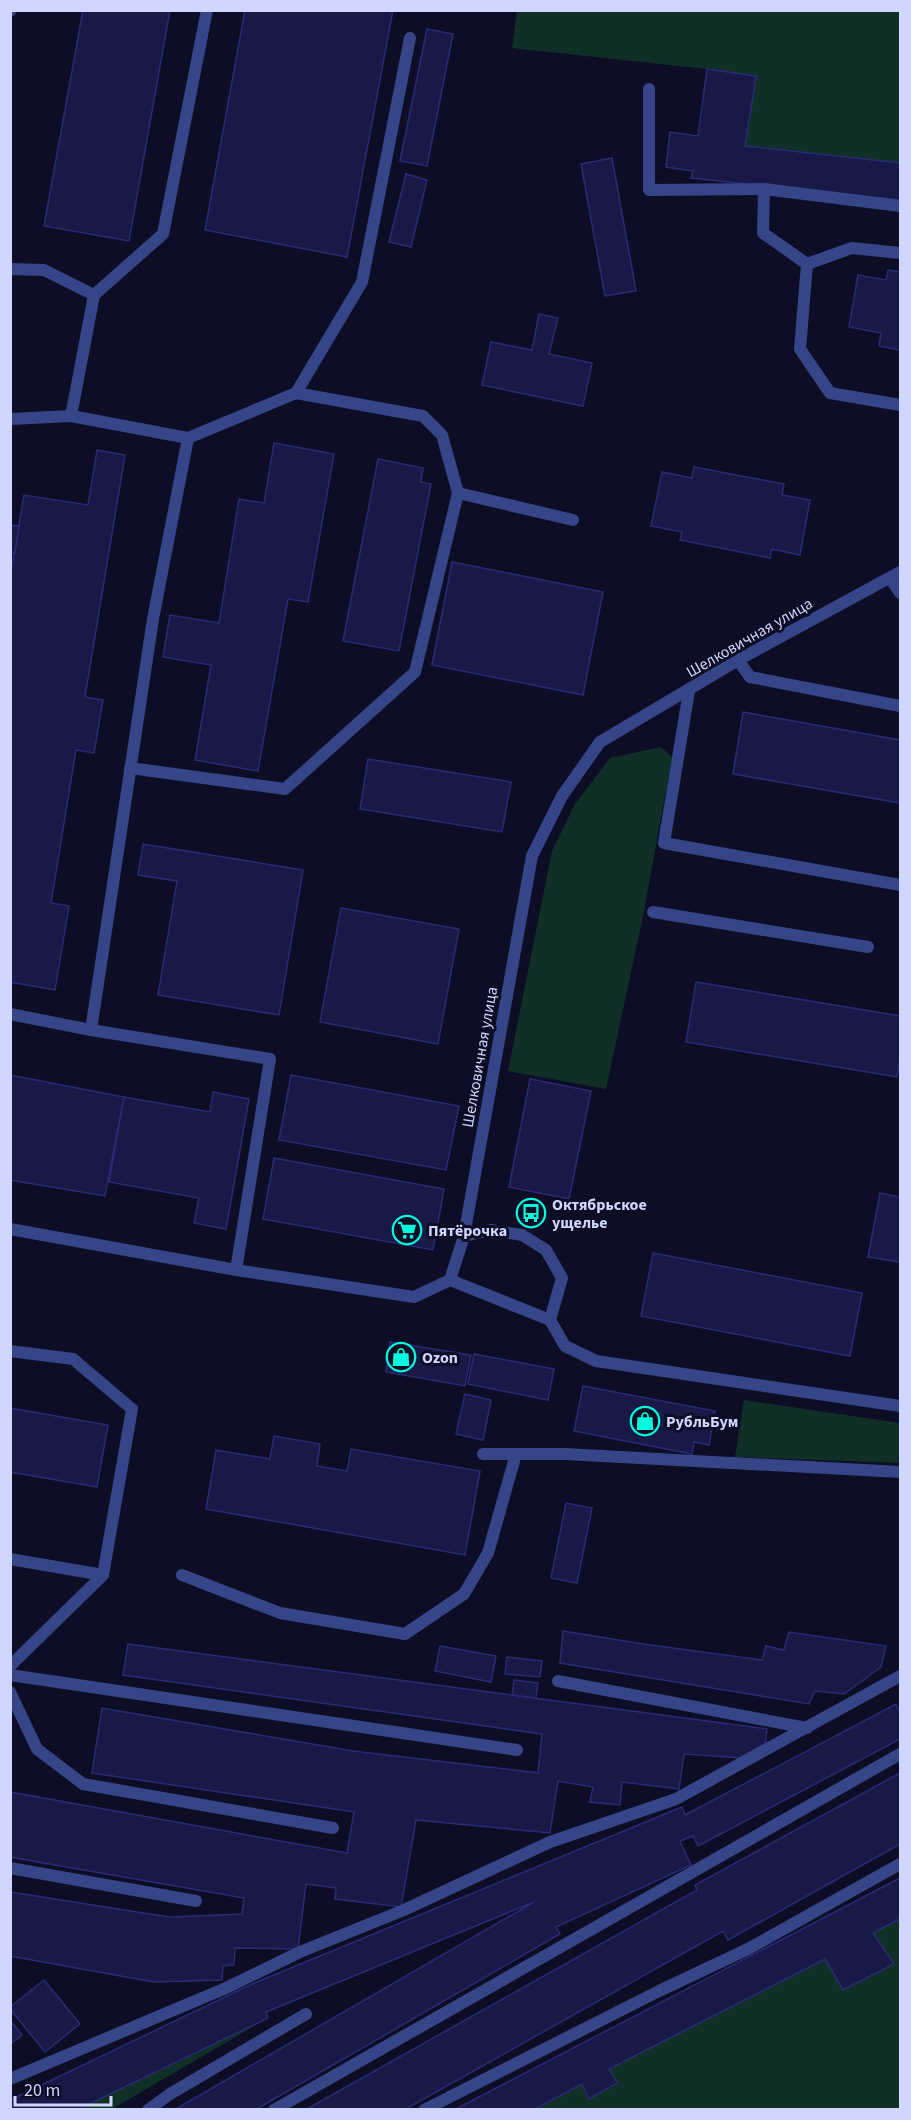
<svg xmlns="http://www.w3.org/2000/svg" width="911" height="2120" font-family="'Source Sans 3',sans-serif">
	<style>
		.green { fill: #103027 }
		.building { fill: #181947; stroke: #282b75; stroke-width: 1.5 }
		.lines { fill: none; stroke-linecap: round; stroke-linejoin: round }
		.service { stroke: #354587; stroke-width: 12 }
		.minor { stroke: #354587; stroke-width: 12 }
		.labels { text-anchor: middle; stroke-width: 6; stroke-linejoin: round; paint-order: stroke }
		.street-label { font-size: 16px; fill: #d1d6ff; stroke: #0d0e25 }
		.poi-label { font-size: 16px; font-weight: bold; fill: #d1d6ff; stroke: #0d0e25; text-anchor: start }
	</style>
	<rect width="100%" height="100%" fill="#0d0e25"/>
	<!-- green -->
	<g class="green">
		<polygon points="517,11 900,11 900,163 745,146 756,76 707,69 512,48"/>
		<polygon points="661,747 672,757 644,911 606,1089 508,1071 552,851 575,804 610,758"/>
		<polygon points="744,1400 900,1423 900,1463 735,1457"/>
		<polygon points="900,1919 900,2109 533,2110 582,2084 590,2099 617,2083 609,2069 825,1959 843,1990 893,1965 873,1933"/>
		<polygon points="268,2018 112,2109 77,2109"/>
	</g>
	<!-- building -->
	<g class="building">
		<polygon points="83,10 170,10 129,241 44,226"/>
		<polygon points="245,10 393,10 347,257 205,230"/>
		<polygon points="427,29 453,34 427,166 400,161"/>
		<polygon points="707,69 756,76 745,146 900,163 900,200 691,178 693,171 666,167 670,132 698,136"/>
		<polygon points="612,158 636,291 605,296 581,164"/>
		<polygon points="406,174 427,180 411,247 389,242"/>
		<polygon points="888,270 900,272 900,350 879,346 881,333 849,327 858,275 886,280"/>
		<polygon points="539,314 558,318 549,354 592,363 583,406 482,385 491,342 532,350"/>
		<polygon points="274,443 334,454 308,602 288,599 258,771 195,760 211,665 163,657 170,615 219,623 239,499 264,503"/>
		<polygon points="97,450 125,455 85,697 103,700 94,753 76,750 51,903 69,906 55,990 10,982 10,578 24,495 88,505"/>
		<polygon points="378,459 423,468 421,482 431,484 399,651 343,641"/>
		<polygon points="694,467 784,484 782,495 810,500 800,555 772,549 770,558 680,540 682,532 651,526 662,472 692,478"/>
		<polygon points="10,525 19,526 15,553 10,553"/>
		<polygon points="452,562 603,592 583,695 432,665"/>
		<polygon points="743,712 900,740 900,803 733,774"/>
		<polygon points="368,759 511,782 502,832 360,809"/>
		<polygon points="143,844 303,870 279,1015 158,995 177,881 138,875"/>
		<polygon points="341,908 459,929 438,1044 320,1022"/>
		<polygon points="696,982 900,1016 900,1058 897,1077 686,1042"/>
		<polygon points="10,1075 124,1097 105,1196 10,1180"/>
		<polygon points="291,1075 459,1106 446,1170 279,1140"/>
		<polygon points="530,1079 591,1091 569,1199 509,1187"/>
		<polygon points="213,1092 249,1099 226,1229 194,1223 199,1198 109,1182 124,1097 210,1112"/>
		<polygon points="274,1158 444,1189 433,1250 263,1219"/>
		<polygon points="880,1193 900,1197 900,1262 868,1257"/>
		<polygon points="653,1253 862,1293 850,1356 641,1316"/>
		<polygon points="390,1342 471,1355 465,1386 386,1372"/>
		<polygon points="474,1354 554,1369 548,1400 468,1384"/>
		<polygon points="583,1386 715,1411 709,1445 694,1442 692,1454 574,1431"/>
		<polygon points="465,1394 491,1400 483,1440 456,1434"/>
		<polygon points="10,1408 108,1425 97,1487 10,1472"/>
		<polygon points="274,1436 320,1444 317,1466 347,1471 351,1449 480,1471 465,1555 206,1509 216,1450 270,1459"/>
		<polygon points="566,1503 592,1508 577,1583 551,1578"/>
		<polygon points="563,1631 643,1644 762,1660 766,1646 784,1650 789,1632 886,1646 881,1667 844,1694 815,1691 809,1704 560,1663"/>
		<polygon points="128,1644 767,1729 765,1746 741,1758 684,1754 679,1789 622,1782 620,1805 590,1802 593,1787 558,1781 550,1833 416,1820 401,1907 335,1899 336,1888 306,1884 298,1949 235,1948 234,1965 223,1966 222,1980 154,1982 10,1956 10,1892 169,1917 242,1914 244,1898 10,1857 10,1792 347,1853 354,1812 92,1773 102,1708 353,1751 540,1773 538,1772 542,1734 123,1675"/>
		<polygon points="440,1646 496,1656 491,1682 435,1671"/>
		<polygon points="507,1657 542,1661 540,1677 505,1674"/>
		<polygon points="514,1680 538,1683 536,1698 512,1695"/>
		<polygon points="896,1704 900,1713 900,1739 698,1846 693,1836 680,1841 691,1865 556,1927 560,1934 255,2110 174,2110 534,1902 266,2012 268,2018 77,2110 10,2110 10,2100 252,1984 682,1807 685,1815"/>
		<polygon points="900,1773 900,1844 728,1940 723,1931 404,2110 305,2110 697,1890 695,1885"/>
		<polygon points="900,1878 900,1919 873,1933 894,1964 843,1990 825,1959 609,2069 617,2083 589,2099 582,2084 533,2110 454,2110"/>
		<polygon points="44,1980 80,2024 45,2052 10,2009 10,2007"/>
		<polygon points="10,2020 22,2035 10,2044"/>
	</g>
	<g class="lines">
		<!-- service -->
		<g class="service">
			<polyline points="10,11 11,10"/>
			<polyline points="649,89 649,190 764,189 900,206"/>
			<polyline points="764,189 763,233 807,264"/>
			<polyline points="900,253 852,248 807,264 800,349 830,393 900,405"/>
			<polyline points="10,269 44,270 94,295"/>
			<polyline points="71,416 94,295 163,234 207,10"/>
			<polyline points="10,419 71,416 188,438 153,619 91,1030"/>
			<polyline points="188,438 296,393 362,282 410,38"/>
			<polyline points="458,493 573,520"/>
			<polyline points="738,660 750,677 900,706"/>
			<polyline points="689,691 664,843 900,885"/>
			<polyline points="130,768 285,789 415,672 458,493 442,435 423,416 296,393"/>
			<polyline points="653,912 868,947"/>
			<polyline points="10,1014 91,1030 270,1059 236,1270"/>
			<polyline points="464,1236 491,1230 522,1235 546,1250 562,1278 550,1320"/>
			<polyline points="10,1351 73,1359 132,1409 103,1575 10,1559"/>
			<polyline points="483,1454 565,1454 900,1472"/>
			<polyline points="182,1575 280,1613 405,1634 464,1594 488,1553 516,1454"/>
			<polyline points="10,1666 103,1575"/>
			<polyline points="10,1675 517,1750"/>
			<polyline points="558,1681 807,1728"/>
			<polyline points="10,1692 37,1749 83,1784 333,1828"/>
			<polyline points="10,1868 196,1901"/>
			<polyline points="10,2079 226,1988 300,1952 404,1910 550,1842 676,1799 900,1676"/>
			<polyline points="148,2110 170,2094 306,2014"/>
			<polyline points="274,2110 900,1754"/>
			<polyline points="424,2110 659,1991 748,1949 900,1864"/>
		</g>
		<!-- minor -->
		<g class="minor">
			<polyline points="890,578 900,593"/>
			<polyline points="10,1229 236,1270 414,1297 450,1280 464,1236 532,856 562,796 600,742 738,660 900,572"/>
			<polyline points="450,1280 550,1320 565,1346 596,1361 900,1406"/>
		</g>
	</g>
	<!-- icons -->
	<defs>
		<g id="bus-ring" transform="scale(1.5)"><circle r="9.5" fill="#0d0e25" stroke="#00fcdc" stroke-width="1.5"/><path d="M-5-6H5V4H4V6H2V4H-2V6H-4V4H-5ZM-3.5-4V0h7V-4ZM-3.5 1.2v1.5H-2V1.2ZM2 1.2v1.5H3.5V1.2Z" fill="#00fcdc"/></g>
		<g id="supermarket-ring" transform="scale(1.5)"><circle r="9.5" fill="#0d0e25" stroke="#00fcdc" stroke-width="1.5"/><path d="M-6-5.5h2.5l.6 2H6L4.5 2H-2.5L-4.4-4H-6ZM-1.5 3.2a1.3 1.3 0 1 0 .1 0ZM3 3.2a1.3 1.3 0 1 0 .1 0Z" fill="#00fcdc"/></g>
		<g id="shop-ring" transform="scale(1.5)"><circle r="9.5" fill="#0d0e25" stroke="#00fcdc" stroke-width="1.5"/><path d="M-5-2.5h2.3a2.7 3.5 0 0 1 5.4 0H5L5.5 6h-11ZM-1.5-2.5h3a1.5 2.3 0 0 0-3 0Z" fill="#00fcdc"/></g>
	</defs>
	<g fill-rule="evenodd">
		<use href="#bus-ring" x="531" y="1213"/>
		<use href="#supermarket-ring" x="407" y="1230"/>
		<use href="#shop-ring" x="401" y="1357"/>
		<use href="#shop-ring" x="645" y="1421"/>
	</g>
	<g class="labels">
		<!-- street labels -->
		<g class="street-label">
			<text transform="translate(749 637) rotate(-30)" y="6">Шелковичная улица</text>
			<text transform="translate(479 1057) rotate(-80)" y="6">Шелковичная улица</text>
		</g>
		<!-- poi labels -->
		<g class="poi-label">
			<text x="552" y="1210">Октябрьское<tspan x="552" dy="18">ущелье</tspan></text>
			<text x="428" y="1236">Пятёрочка</text>
			<text x="422" y="1363">Ozon</text>
			<text x="666" y="1427">РубльБум</text>
		</g>
	</g>
	<!-- border -->
	<rect width="911" height="2120" fill="none" stroke="#d1d6ff" stroke-width="24"/>
	<!-- scale -->
	<path d="M15 2096v9h96v-9" fill="none" stroke="#d1d6ff" stroke-width="3"/>
	<text x="24" y="2096" font-size="18" fill="#d1d6ff" stroke="#0d0e25" stroke-width="4.5" paint-order="stroke">20 m</text>
</svg>
